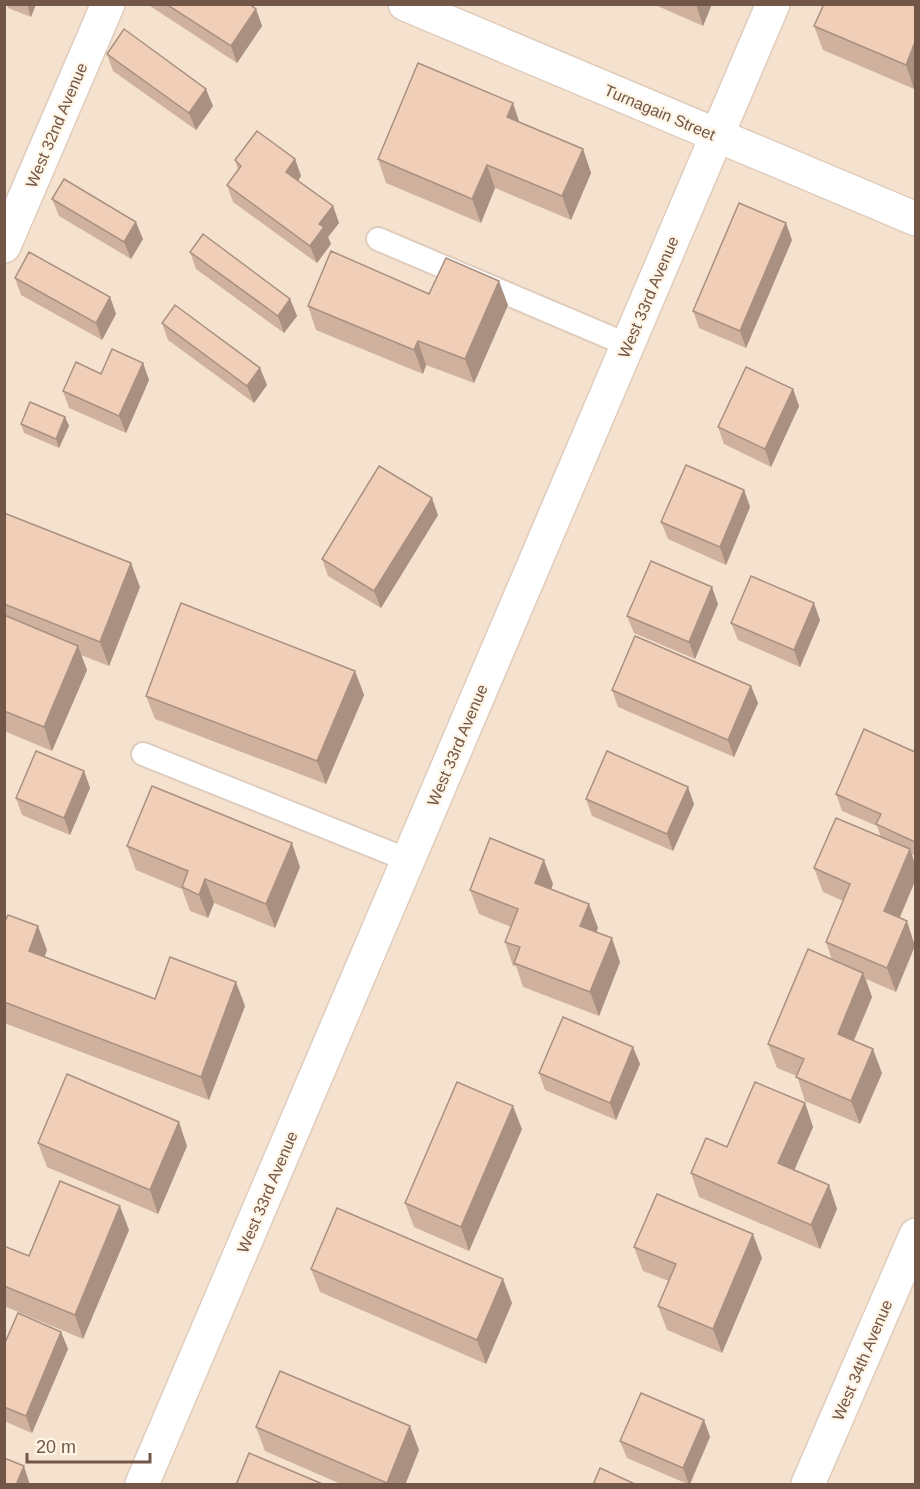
<svg xmlns="http://www.w3.org/2000/svg" width="920" height="1489" font-family="Helvetica,sans-serif">
	<style>
		.residential { fill: #f4e2ce }
		.lines { fill: none; stroke-linecap: round; stroke-linejoin: round }
		.lane-casing { stroke: #e0ccbc; stroke-width: 26 }
		.street-casing { stroke: #e0ccbc; stroke-width: 36 }
		.lane { stroke: #fff; stroke-width: 22 }
		.street { stroke: #fff; stroke-width: 33 }
		.wall { fill: #cfb19d }
		.shaded-wall { fill: #a99080 }
		.building { fill: #f1ceb7; stroke: #a99080; stroke-width: 1.5 }
		.labels { text-anchor: middle; stroke-width: 4.5; stroke-linejoin: round; paint-order: stroke }
		.street-label { font-size: 16px; fill: #725647; stroke: #fff5e6 }
	</style>
	<rect width="100%" height="100%" fill="#fcf1e0"/>
	<!-- residential -->
	<rect class="residential" x="5" y="5" width="910" height="1479"/>
	<g class="lines">
		<!-- lane casing -->
		<g class="lane-casing">
			<g id="lane">
				<polyline points="378,239 628,345"/>
				<polyline points="143,754 408,860"/>
			</g>
		</g>
		<!-- street casing -->
		<g class="street-casing">
			<g id="street">
				<polyline points="405,4 916,219"/>
				<polyline points="4,246 108,4"/>
				<polyline points="142,1484 773,4"/>
				<polyline points="808,1484 916,1235"/>
			</g>
		</g>
		<!-- lane -->
		<use href="#lane" class="lane"/>
		<!-- street -->
		<use href="#street" class="street"/>
	</g>
	<!-- wall -->
	<g class="wall">
		<polygon points="7,4 36,4 31,17 8,8"/>
		<polygon points="147,4 249,4 256,9 262,26 237,63"/>
		<polygon points="653,4 712,4 703,26"/>
		<polygon points="915,4 914,89 823,50 814,26"/>
		<polygon points="107,54 213,106 196,130 113,71"/>
		<polygon points="520,122 583,149 591,173 571,220 495,188 481,223 386,183 378,159"/>
		<polygon points="295,159 301,176 298,181 333,206 339,223 328,237 331,244 317,263 233,202 227,185 238,170 235,160"/>
		<polygon points="52,199 143,239 131,259 59,216"/>
		<polygon points="792,240 746,348 699,328 693,311"/>
		<polygon points="190,252 290,299 297,316 284,333 196,269"/>
		<polygon points="15,278 110,297 116,314 102,340 21,295"/>
		<polygon points="429,294 508,305 474,383 426,365 423,374 316,330 308,306"/>
		<polygon points="162,323 260,368 267,385 254,403 168,340"/>
		<polygon points="143,363 149,380 126,433 69,408 63,391"/>
		<polygon points="793,389 799,406 771,467 724,444 718,427"/>
		<polygon points="65,417 69,426 59,448 24,433 21,424"/>
		<polygon points="744,490 750,507 726,565 668,539 661,522"/>
		<polygon points="4,513 140,587 109,666 81,655 87,670 52,751 4,731"/>
		<polygon points="438,515 381,608 328,576 322,559"/>
		<polygon points="718,604 695,659 634,633 627,616"/>
		<polygon points="820,620 800,667 738,640 731,623"/>
		<polygon points="355,671 364,695 326,784 155,719 146,696"/>
		<polygon points="751,686 758,703 734,757 618,707 612,690"/>
		<polygon points="915,752 915,856 912,854 915,881 900,918 896,992 866,979 872,997 854,1041 882,1073 860,1124 805,1101 797,1076 777,1068 768,1044 832,960 826,942 843,901 823,892 814,868 881,837 877,826 842,811 836,794"/>
		<polygon points="84,771 90,788 70,835 22,815 16,798"/>
		<polygon points="586,799 694,804 673,851 592,816"/>
		<polygon points="127,846 300,867 275,928 214,903 208,918 190,911 182,889 136,870"/>
		<polygon points="553,884 551,889 589,904 598,928 596,932 620,962 599,1016 523,987 516,966 513,966 505,942 511,927 479,914 470,890"/>
		<polygon points="4,924 47,950 44,957 155,999 245,1006 209,1100 4,1023"/>
		<polygon points="640,1064 616,1120 545,1090 539,1073"/>
		<polygon points="805,1103 813,1127 794,1170 829,1185 837,1209 820,1249 699,1197 691,1173 727,1147"/>
		<polygon points="522,1129 469,1251 414,1227 405,1203"/>
		<polygon points="38,1143 187,1146 158,1214 47,1167"/>
		<polygon points="129,1230 83,1339 4,1306 4,1246 29,1256"/>
		<polygon points="634,1247 762,1258 722,1353 667,1330 658,1306 669,1281 643,1271"/>
		<polygon points="311,1269 512,1303 486,1364 320,1292"/>
		<polygon points="61,1332 68,1349 32,1433 4,1421 4,1345"/>
		<polygon points="704,1420 710,1437 690,1485 627,1458 620,1441"/>
		<polygon points="256,1427 419,1450 405,1485 343,1485 265,1451"/>
	</g>
	<!-- shaded-wall -->
	<g class="shaded-wall">
		<polygon points="27,4 36,4 31,17"/>
		<polygon points="696,4 712,4 703,26"/>
		<polygon points="256,9 262,26 237,63 231,46"/>
		<polygon points="915,42 915,86 914,89 906,65"/>
		<polygon points="206,89 213,106 196,130 189,113"/>
		<polygon points="513,103 521,127 507,117"/>
		<polygon points="583,149 591,173 571,220 562,196"/>
		<polygon points="295,159 301,176 293,189 286,172"/>
		<polygon points="487,165 495,188 481,223 472,199"/>
		<polygon points="333,206 339,223 328,237 331,244 317,263 310,246 319,224"/>
		<polygon points="136,222 143,239 131,259 124,242"/>
		<polygon points="786,223 792,240 746,348 740,331"/>
		<polygon points="499,281 508,305 474,383 465,359"/>
		<polygon points="110,297 116,314 102,340 96,323"/>
		<polygon points="290,299 297,316 284,333 278,316"/>
		<polygon points="418,341 426,365 423,374 414,350"/>
		<polygon points="143,363 149,380 126,433 119,416"/>
		<polygon points="260,368 267,385 254,403 247,386"/>
		<polygon points="793,389 799,406 771,467 765,449"/>
		<polygon points="65,417 69,426 59,448 56,439"/>
		<polygon points="744,490 750,507 726,565 720,547"/>
		<polygon points="432,498 438,515 381,608 374,591"/>
		<polygon points="131,563 140,587 109,666 100,642"/>
		<polygon points="712,587 718,604 695,659 689,642"/>
		<polygon points="814,603 820,620 800,667 794,650"/>
		<polygon points="78,646 87,670 52,751 44,727"/>
		<polygon points="355,671 364,695 326,784 317,761"/>
		<polygon points="751,686 758,703 734,757 728,740"/>
		<polygon points="84,771 90,788 70,835 64,818"/>
		<polygon points="688,787 694,804 673,851 667,834"/>
		<polygon points="292,843 300,867 275,928 266,904"/>
		<polygon points="910,849 915,864 915,881 892,935 884,911"/>
		<polygon points="544,860 553,884 544,907 535,883"/>
		<polygon points="205,879 214,903 208,918 199,895"/>
		<polygon points="589,904 598,928 589,950 580,926"/>
		<polygon points="907,921 915,946 896,992 887,968"/>
		<polygon points="38,926 47,950 38,975 29,951"/>
		<polygon points="612,938 620,962 599,1016 590,992"/>
		<polygon points="863,973 872,997 846,1058 838,1034"/>
		<polygon points="236,982 245,1006 209,1100 201,1077"/>
		<polygon points="633,1047 640,1064 616,1120 610,1103"/>
		<polygon points="873,1049 882,1073 860,1124 851,1101"/>
		<polygon points="805,1103 813,1127 787,1187 778,1163"/>
		<polygon points="513,1106 522,1129 469,1251 461,1227"/>
		<polygon points="179,1122 187,1146 158,1214 150,1190"/>
		<polygon points="829,1185 837,1209 820,1249 811,1225"/>
		<polygon points="120,1206 129,1230 83,1339 75,1315"/>
		<polygon points="753,1234 762,1258 722,1353 713,1329"/>
		<polygon points="503,1279 512,1303 486,1364 477,1340"/>
		<polygon points="61,1332 68,1349 32,1433 26,1416"/>
		<polygon points="704,1420 710,1437 689,1485 683,1468"/>
		<polygon points="410,1426 419,1450 405,1485 387,1485 387,1483"/>
		<polygon points="24,1466 30,1485 16,1485"/>
	</g>
	<!-- building -->
	<g class="building">
		<polygon points="166,4 249,4 256,9 231,46"/>
		<polygon points="824,4 915,4 915,42 906,65 814,26"/>
		<polygon points="124,29 206,89 189,113 107,54"/>
		<polygon points="418,63 513,103 507,117 583,149 562,196 487,165 472,199 378,159"/>
		<polygon points="257,131 295,159 286,172 333,206 319,224 324,227 310,246 227,185 241,166 235,160"/>
		<polygon points="64,179 136,222 124,242 52,199"/>
		<polygon points="739,203 786,223 740,331 693,311"/>
		<polygon points="203,234 290,299 278,316 190,252"/>
		<polygon points="331,251 429,294 446,258 499,281 465,359 418,341 414,350 308,306"/>
		<polygon points="29,252 110,297 96,323 15,278"/>
		<polygon points="175,305 260,368 247,386 162,323"/>
		<polygon points="112,349 143,363 119,416 63,391 76,362 101,374"/>
		<polygon points="746,367 793,389 765,449 718,427"/>
		<polygon points="30,402 65,417 56,439 21,424"/>
		<polygon points="686,465 744,490 720,547 661,522"/>
		<polygon points="379,466 432,498 374,591 322,559"/>
		<polygon points="4,513 131,563 100,642 4,604"/>
		<polygon points="651,561 712,587 689,642 627,616"/>
		<polygon points="751,576 814,603 794,650 731,623"/>
		<polygon points="181,603 355,671 317,761 146,696"/>
		<polygon points="4,615 78,646 44,727 4,711"/>
		<polygon points="635,636 751,686 728,740 612,690"/>
		<polygon points="864,729 915,752 915,842 876,824 881,814 836,794"/>
		<polygon points="36,751 84,771 64,818 16,798"/>
		<polygon points="607,751 688,787 667,834 586,799"/>
		<polygon points="152,786 292,843 266,904 205,879 199,895 182,887 188,871 127,846"/>
		<polygon points="836,818 910,849 884,911 907,921 887,968 826,942 850,884 814,868"/>
		<polygon points="490,838 544,860 535,883 589,904 580,926 612,938 590,992 514,963 520,947 505,942 518,909 470,890"/>
		<polygon points="8,915 38,926 29,951 155,999 170,957 236,982 201,1077 4,1002 4,924"/>
		<polygon points="808,949 863,973 838,1034 873,1049 851,1101 796,1077 804,1059 768,1044"/>
		<polygon points="563,1017 633,1047 610,1103 539,1073"/>
		<polygon points="67,1074 179,1122 150,1190 38,1143"/>
		<polygon points="457,1082 513,1106 461,1227 405,1203"/>
		<polygon points="755,1082 805,1103 778,1163 829,1185 811,1225 691,1173 706,1138 727,1147"/>
		<polygon points="60,1181 120,1206 75,1315 4,1286 4,1246 29,1256"/>
		<polygon points="657,1194 753,1234 713,1329 658,1306 676,1264 634,1247"/>
		<polygon points="337,1208 503,1279 477,1340 311,1269"/>
		<polygon points="18,1313 61,1332 26,1416 4,1407 4,1345"/>
		<polygon points="280,1371 410,1426 387,1483 256,1427"/>
		<polygon points="641,1393 704,1420 683,1468 620,1441"/>
		<polygon points="249,1453 325,1485 236,1485"/>
		<polygon points="4,1458 24,1466 16,1485 4,1485"/>
		<polygon points="600,1468 637,1485 593,1485"/>
	</g>
	<g class="labels">
		<!-- street labels -->
		<g class="street-label">
			<text transform="translate(660 112) rotate(23)" y="6">Turnagain Street</text>
			<text transform="translate(56 125) rotate(-67)" y="6">West 32nd Avenue</text>
			<text transform="translate(648 297) rotate(-67)" y="6">West 33rd Avenue</text>
			<text transform="translate(457 745) rotate(-67)" y="6">West 33rd Avenue</text>
			<text transform="translate(267 1192) rotate(-67)" y="6">West 33rd Avenue</text>
			<text transform="translate(862 1360) rotate(-67)" y="6">West 34th Avenue</text>
		</g>
	</g>
	<!-- border -->
	<rect width="920" height="1489" fill="none" stroke="#725647" stroke-width="12"/>
	<!-- scale -->
	<path d="M27 1453v9h123v-9" fill="none" stroke="#725647" stroke-width="3"/>
	<text x="36" y="1453" font-size="18" fill="#725647" stroke="#fff5e6" stroke-width="4.5" paint-order="stroke">20 m</text>
</svg>
